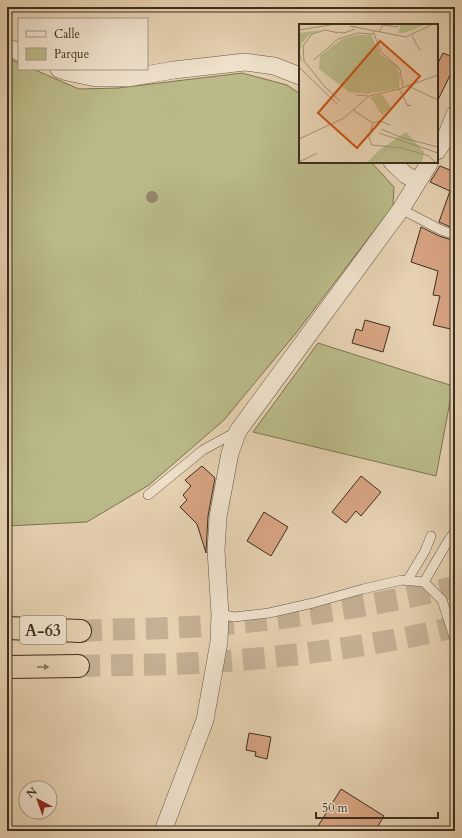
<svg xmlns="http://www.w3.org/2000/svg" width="462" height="838" font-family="Cardo,serif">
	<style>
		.green { fill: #baba88; stroke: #7b7453 }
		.building { fill: #d7a382; stroke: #3c2e1e }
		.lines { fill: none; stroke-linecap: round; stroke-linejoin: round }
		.highway-tunnel { stroke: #c4b094; stroke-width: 22; stroke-dasharray: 22 11; stroke-linecap: butt }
		.lane-casing { stroke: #665743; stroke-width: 10 }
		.street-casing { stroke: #665743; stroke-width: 18 }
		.highway-casing { stroke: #3c2e1e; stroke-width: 24 }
		.lane { stroke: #efe1cc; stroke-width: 9 }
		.street { stroke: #efe1cc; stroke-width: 17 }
		.highway { stroke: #e6d1b1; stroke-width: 22 }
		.tree { fill: #96876c }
		.oneway { fill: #887760 }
		.labels { text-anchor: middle; stroke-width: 4; stroke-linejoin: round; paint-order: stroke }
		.shield { fill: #efe1cc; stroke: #726452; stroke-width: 1 }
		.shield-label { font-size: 16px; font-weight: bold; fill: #3c2e1e }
		.inset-road { fill: none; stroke: #a29076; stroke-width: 1 }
		.view { fill: #c65010; fill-opacity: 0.15; stroke: #c65010; stroke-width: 2 }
		.inset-edge { fill: none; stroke: #3c2e1e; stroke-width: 2 }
	</style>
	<rect width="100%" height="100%" fill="#e6d1b1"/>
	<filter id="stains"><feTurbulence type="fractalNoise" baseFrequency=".005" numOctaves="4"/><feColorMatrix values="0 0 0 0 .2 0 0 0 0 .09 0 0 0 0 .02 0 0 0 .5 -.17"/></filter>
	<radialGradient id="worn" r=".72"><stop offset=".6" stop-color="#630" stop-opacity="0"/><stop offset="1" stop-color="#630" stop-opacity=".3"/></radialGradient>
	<!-- green -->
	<g class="green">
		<polygon points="7,58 19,63 19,69 33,69 79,89 118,88 242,73 287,85 300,94 300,162 371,162 394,187 393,206 296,333 224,420 149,485 87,522 7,526"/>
		<polygon points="318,343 453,386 436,476 253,432"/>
	</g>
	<!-- building -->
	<g class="building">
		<polygon points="443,53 455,58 455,65 437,102 437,65"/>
		<polygon points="440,166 455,172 455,229 439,222 450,191 430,182"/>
		<polygon points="421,227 439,236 455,241 455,330 433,325 440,296 433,295 438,271 411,262"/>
		<polygon points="365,320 390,327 383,352 352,343 356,329 362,331"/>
		<polygon points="202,466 215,478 208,516 206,553 197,524 180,507 187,500 183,495 191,486 185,480"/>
		<polygon points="361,476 381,492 361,516 356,511 346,523 332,512"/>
		<polygon points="264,512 288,527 271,556 247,541"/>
		<polygon points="249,733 271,737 267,759 255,756 256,752 246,750"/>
		<polygon points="341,789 384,816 375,831 315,831"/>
	</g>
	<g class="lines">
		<!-- highway-tunnel -->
		<g class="highway-tunnel">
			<path d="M80 631C116 629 152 629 189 627 278 621 368 607 455 587"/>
			<path d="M78 666C118 665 157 665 197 663 283 658 370 647 455 627"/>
		</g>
		<!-- lane casing -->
		<g class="lane-casing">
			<g id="lane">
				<polyline points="401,209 441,230 455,235"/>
				<polyline points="148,495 203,450 236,432"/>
				<polyline points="407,581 425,551 431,536"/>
				<polyline points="424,582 448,541 455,531"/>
				<polyline points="220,614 234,617 269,613 313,603 363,589 402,580 424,582 442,600 455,640"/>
			</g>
		</g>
		<!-- street casing -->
		<g class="street-casing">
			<g id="street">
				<polyline points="7,47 19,52"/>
				<polyline points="59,69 67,72 96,78 127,78 174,70 245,62 274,66 300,76"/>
				<polyline points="437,151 445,139 455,114"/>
				<polyline points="392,162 406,175 417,181"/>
				<polyline points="163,831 205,720 219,642 220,614 216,550 218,517 230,453 238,431 401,209 430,162"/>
			</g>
		</g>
		<!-- highway casing -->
		<g class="highway-casing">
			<g id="highway">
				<polyline points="7,628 80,631"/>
				<polyline points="7,667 78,666"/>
			</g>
		</g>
		<!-- lane -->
		<use href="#lane" class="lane"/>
		<!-- street -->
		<use href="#street" class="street"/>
		<!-- highway -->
		<use href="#highway" class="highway"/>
	</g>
	<!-- trees -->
	<circle class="tree" cx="152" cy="197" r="6"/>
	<!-- one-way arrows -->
	<defs><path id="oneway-solid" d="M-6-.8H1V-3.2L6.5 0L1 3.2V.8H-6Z"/></defs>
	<use class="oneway" href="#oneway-solid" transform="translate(43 667) rotate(-1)"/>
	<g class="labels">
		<!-- shield labels -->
		<rect class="shield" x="20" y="616" width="46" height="28" rx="3"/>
		<g class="shield-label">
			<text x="43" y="636">A-63</text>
		</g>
	</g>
	<!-- overview -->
	<g transform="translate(299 24)">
		<rect width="139" height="139" fill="#e6d1b1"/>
		<path d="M102 0H129L105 9H99ZM21 6 10 11 3 19 1 28 4 38 0 35V9ZM58 11H72L82 31 97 41 101 51 100 64 69 70 50 68 20 45 21 32 31 24 43 15ZM83 70 92 84 83 91 71 73ZM107 108 125 128 123 139H67L82 125Z" fill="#baba88"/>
		<path class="inset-road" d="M51 2 107 13 134 0M0 6 37 0M74 7 82 28 101 45 104 64M40 8 45 9 56 5M80 8 84 1 98 3 100 0M113 12 121 26M15 36 39 15 59 9 74 10M0 43 38 80M25 62 41 77M109 62 139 76M26 63 5 37 4 22 13 10 26 6 40 9M100 65 109 82 112 81M57 71 69 72M54 86 74 99 70 114 73 121 103 124 130 132 137 139M74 99 81 97 91 101M82 105 104 114 139 123M80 109 139 129M0 115 45 94 70 72 100 65 139 51M0 138 18 129"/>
		<path class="view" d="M81 17 121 52 58 124 19 89Z"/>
		<rect width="139" height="139" class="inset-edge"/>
	</g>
	<!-- margin -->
	<rect width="462" height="838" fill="none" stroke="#e6d1b1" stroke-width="24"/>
	<rect x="8" y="8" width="446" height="822" fill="none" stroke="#3c2e1e" stroke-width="2"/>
	<rect x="12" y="12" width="438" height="814" fill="none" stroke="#3c2e1e"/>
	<!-- legend -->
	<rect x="18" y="18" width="130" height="52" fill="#efe1cc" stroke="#a79986"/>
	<rect x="26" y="31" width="20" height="6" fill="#efe1cc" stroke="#a79986"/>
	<text x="54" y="38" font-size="12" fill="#3c2e1e">Calle</text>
	<rect x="26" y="48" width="20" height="12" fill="#baba88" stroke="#a79986"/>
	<text x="54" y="58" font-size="12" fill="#3c2e1e">Parque</text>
	<!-- north arrow -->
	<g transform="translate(38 800) rotate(319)"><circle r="19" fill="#efe1cc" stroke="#a79986"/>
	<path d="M0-3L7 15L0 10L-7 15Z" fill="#8f2418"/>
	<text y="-6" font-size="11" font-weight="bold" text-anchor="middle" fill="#3c2e1e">N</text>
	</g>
	<!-- scale -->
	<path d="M316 812v6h122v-6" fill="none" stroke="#3c2e1e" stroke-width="2"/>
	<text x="322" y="812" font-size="12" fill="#3c2e1e" stroke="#efe1cc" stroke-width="3" paint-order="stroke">50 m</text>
	<rect width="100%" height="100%" filter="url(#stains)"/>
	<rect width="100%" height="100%" fill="url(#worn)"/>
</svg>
